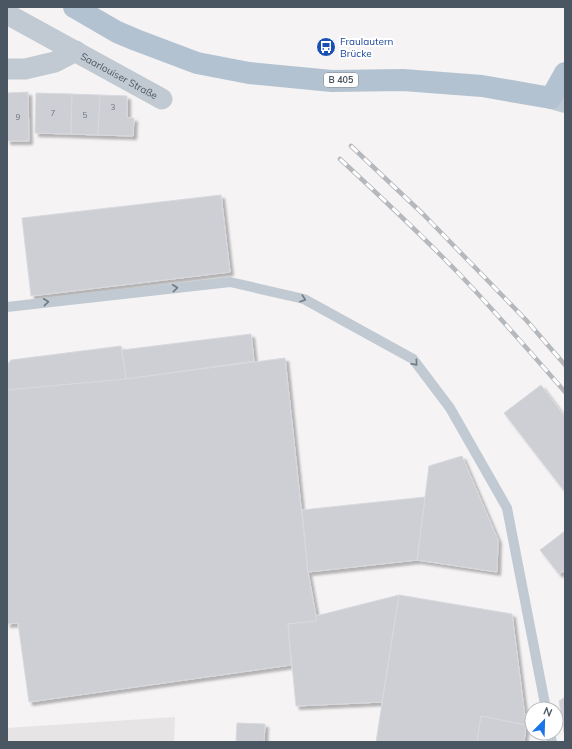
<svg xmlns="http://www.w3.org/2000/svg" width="572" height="749" font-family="Mulish,sans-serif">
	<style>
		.education { fill: #e6e4e5 }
		.building { fill: #cdcfd5; stroke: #d7d9de; filter: url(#shadow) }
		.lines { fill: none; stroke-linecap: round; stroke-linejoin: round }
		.service { stroke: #c1cad2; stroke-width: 10 }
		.minor { stroke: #c1cad2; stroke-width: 21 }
		.tertiary { stroke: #c1cad2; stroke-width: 22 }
		.primary { stroke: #b3c2d1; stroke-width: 22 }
		.rail-casing { stroke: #b5b8bd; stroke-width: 4.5 }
		.rail { stroke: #fff; stroke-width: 3; stroke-dasharray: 9; stroke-linecap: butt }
		.oneway { stroke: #6e7983 }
		.labels { text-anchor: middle; stroke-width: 4; stroke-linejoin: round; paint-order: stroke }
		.number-label { font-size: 8px; fill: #6b747e }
		.shield { fill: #fff; stroke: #808990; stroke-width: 1 }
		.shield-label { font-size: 9px; font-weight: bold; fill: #4a5661 }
		.transit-label { font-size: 10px; fill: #164399; stroke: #fff; text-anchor: start }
		.street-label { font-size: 10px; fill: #4a5661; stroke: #fff }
	</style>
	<defs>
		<filter id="shadow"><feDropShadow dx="3.5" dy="3.5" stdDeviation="1" flood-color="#0004"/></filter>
	</defs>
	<rect width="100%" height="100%" fill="#f5f3f3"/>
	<!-- education -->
	<polygon class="education" points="175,717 174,742 7,742 7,728"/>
	<!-- building -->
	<g class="building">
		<polygon points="28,92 29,141 7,141 7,93"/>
		<polygon points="36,93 72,94 71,134 35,133"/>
		<polygon points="72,94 100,95 98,135 71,134"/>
		<polygon points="100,95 127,96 127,118 134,118 133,136 98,135"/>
		<polygon points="221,195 230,272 31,296 22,218"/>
		<polygon points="251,334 254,361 126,379 122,350"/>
		<polygon points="121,346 126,379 7,390 7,365 11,360"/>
		<polygon points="285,358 308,572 317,621 288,624 291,665 29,702 18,623 7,624 7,390 126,379"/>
		<polygon points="541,385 565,417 565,492 504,413"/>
		<polygon points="462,456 498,540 497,572 417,560 429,466"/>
		<polygon points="425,497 417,560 308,572 302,510"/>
		<polygon points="565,531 565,570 559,574 540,550"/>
		<polygon points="399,595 382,702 296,706 288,624 317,621 316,616"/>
		<polygon points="399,595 512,614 526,725 481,716 477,742 376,742"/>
		<polygon points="565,697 565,738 559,701"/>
		<polygon points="481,716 526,725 524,742 477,742"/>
		<polygon points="237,723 265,724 264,742 236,742"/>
	</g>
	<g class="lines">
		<!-- service -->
		<g class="service">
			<polyline points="7,307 230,282 304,299 413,359 450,408 507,508 546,709"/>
			<polyline points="550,733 552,742"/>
		</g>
		<!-- minor -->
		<g class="minor">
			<path id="s1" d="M7 14 162 99"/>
			<polyline points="7,69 25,69 55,62 76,51"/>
		</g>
		<!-- tertiary -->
		<polyline class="tertiary" points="551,98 565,102"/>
		<!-- primary -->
		<polyline class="primary" points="74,7 117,32 136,40 197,63 249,73 332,81 403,80 482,86 551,98 565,73"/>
		<!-- rail casing -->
		<g class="rail-casing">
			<g id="rail">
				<polyline points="351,146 423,214 527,321 565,365"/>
				<path d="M340 159C382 198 424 237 464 279 499 316 532 354 565 392"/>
			</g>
		</g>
		<!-- rail -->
		<use href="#rail" class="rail"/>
	</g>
	<!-- one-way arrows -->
	<defs><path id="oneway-chevron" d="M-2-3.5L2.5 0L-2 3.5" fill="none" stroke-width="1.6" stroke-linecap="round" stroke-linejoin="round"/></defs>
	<g class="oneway">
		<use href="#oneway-chevron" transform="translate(175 288) rotate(-6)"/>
		<use href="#oneway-chevron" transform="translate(303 299) rotate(19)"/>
		<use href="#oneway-chevron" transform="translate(46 302) rotate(-6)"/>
		<use href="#oneway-chevron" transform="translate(415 363) rotate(49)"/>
	</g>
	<!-- icons -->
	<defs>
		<g id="bus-disc" transform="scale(1)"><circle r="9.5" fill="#1a4fb4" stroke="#fff"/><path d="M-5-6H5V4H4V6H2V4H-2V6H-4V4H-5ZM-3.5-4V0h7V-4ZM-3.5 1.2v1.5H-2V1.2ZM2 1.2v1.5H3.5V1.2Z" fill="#fff"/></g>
	</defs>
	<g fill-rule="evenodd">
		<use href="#bus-disc" x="326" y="47"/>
	</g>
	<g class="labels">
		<!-- number labels -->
		<g class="number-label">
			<text x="113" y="110">3</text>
			<text x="53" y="116">7</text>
			<text x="85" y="118">5</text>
			<text x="18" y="120">9</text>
		</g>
		<!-- shield labels -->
		<rect class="shield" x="324" y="73" width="34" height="14" rx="3"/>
		<g class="shield-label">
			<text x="341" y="83">B 405</text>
		</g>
		<!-- transit labels -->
		<g class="transit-label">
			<text x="340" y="45">Fraulautern<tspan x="340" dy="12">Brücke</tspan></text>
		</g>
		<!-- street labels -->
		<g class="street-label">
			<text dy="4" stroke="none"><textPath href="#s1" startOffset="128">Saarlouiser Straße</textPath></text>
		</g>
	</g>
	<!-- border -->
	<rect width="572" height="749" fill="none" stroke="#4a5661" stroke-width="16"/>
	<!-- north arrow -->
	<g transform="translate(544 721) rotate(23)"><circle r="19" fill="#ffffff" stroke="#b7bbc0"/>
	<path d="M0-3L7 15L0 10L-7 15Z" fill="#1a73e8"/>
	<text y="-6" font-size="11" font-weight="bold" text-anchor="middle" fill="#4a5661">N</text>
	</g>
</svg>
